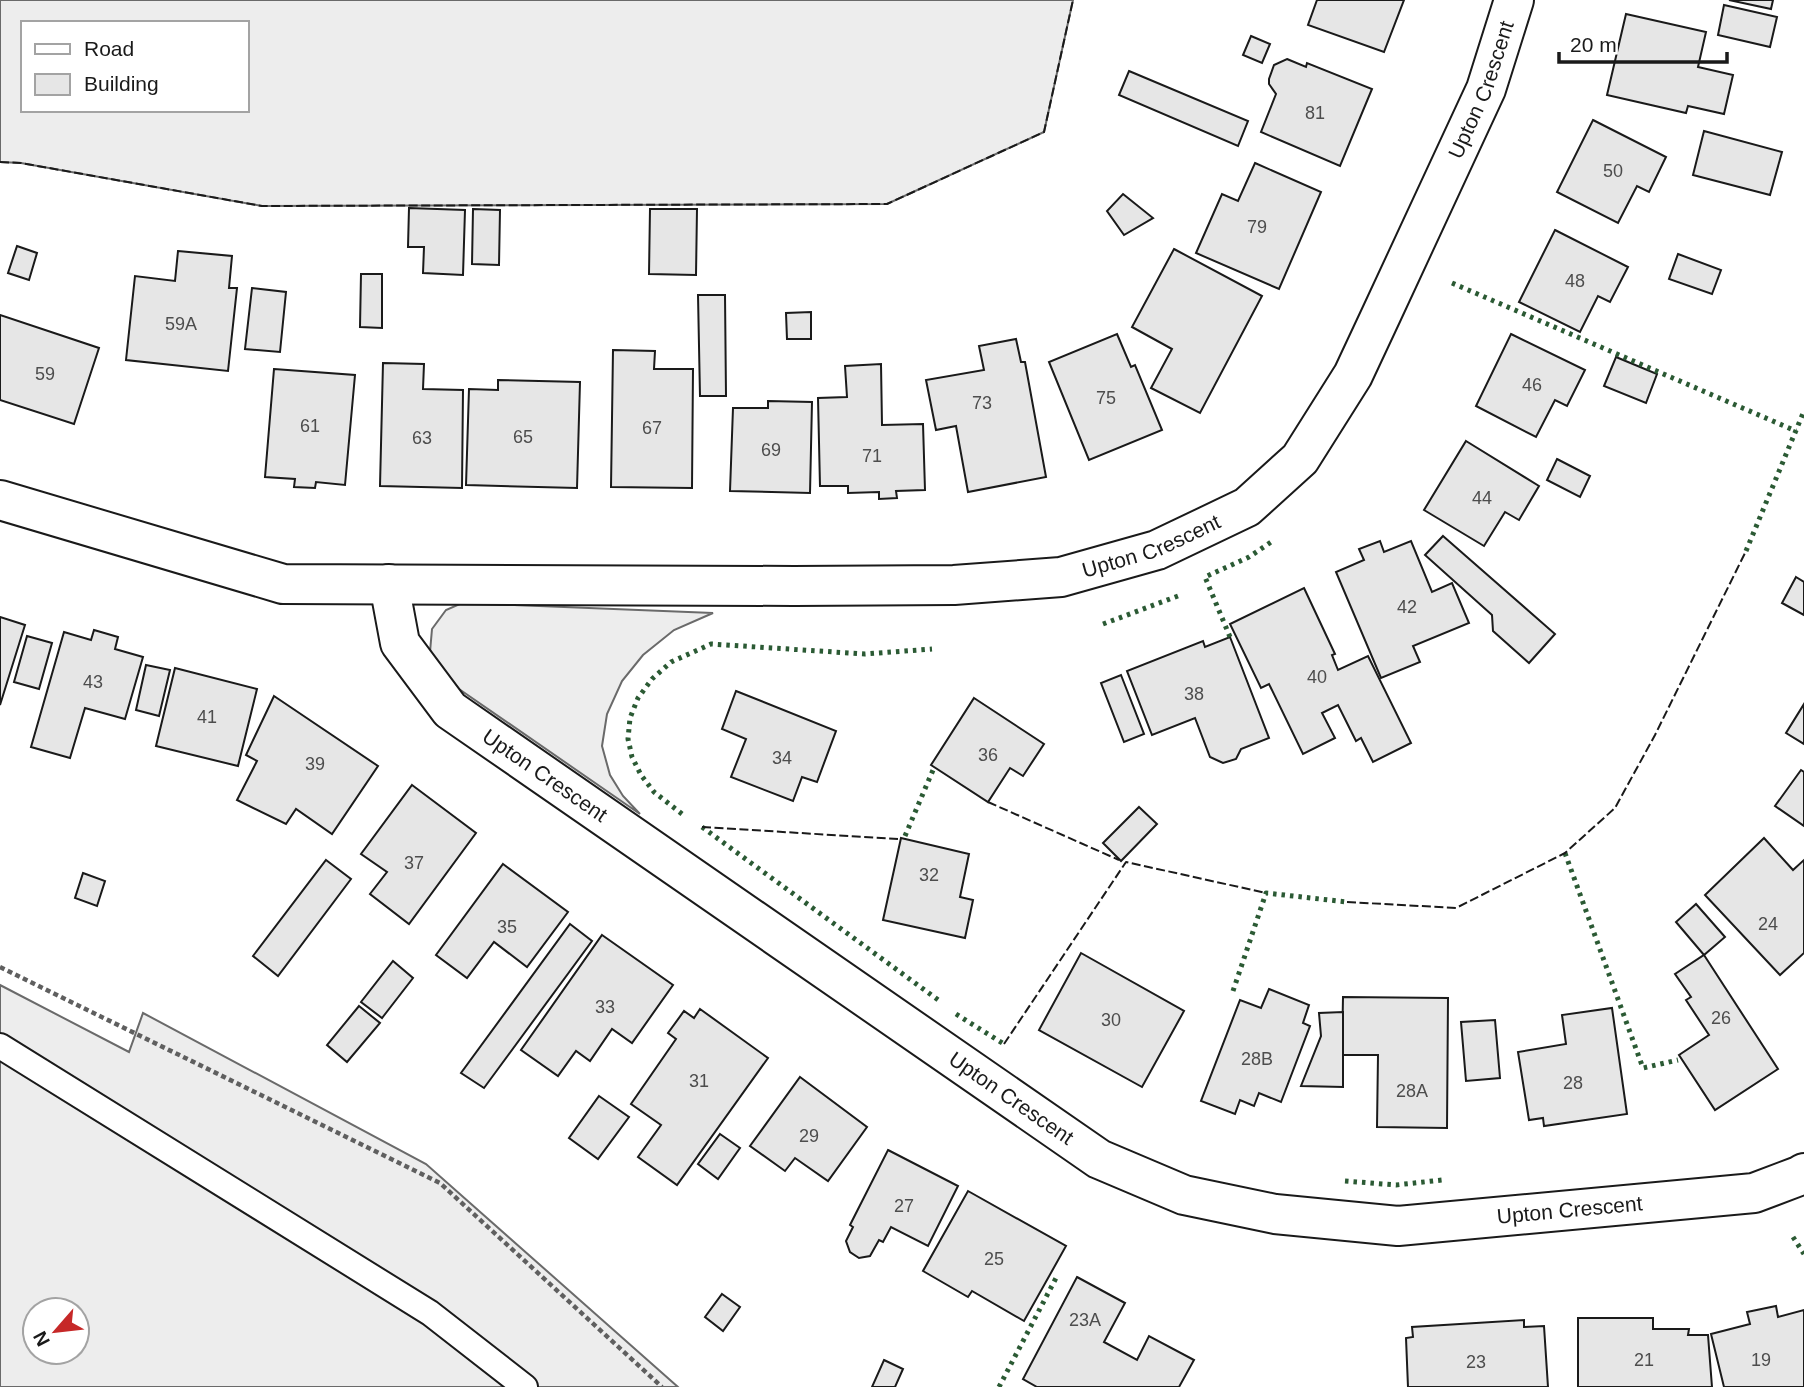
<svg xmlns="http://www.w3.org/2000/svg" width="1804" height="1387" font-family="Helvetica,sans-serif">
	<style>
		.built { fill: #ededed; stroke: #6a6a6a; stroke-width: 2; fill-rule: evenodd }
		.building { fill: #e6e6e6; stroke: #1a1a1a; stroke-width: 2 }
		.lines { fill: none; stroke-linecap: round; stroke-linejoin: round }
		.service-casing { stroke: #1a1a1a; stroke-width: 28 }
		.minor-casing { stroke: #1a1a1a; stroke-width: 42 }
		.path { stroke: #5f5f5f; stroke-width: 4.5; stroke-dasharray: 5 3.5; stroke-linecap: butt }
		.service { stroke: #fff; stroke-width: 24 }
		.minor { stroke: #fff; stroke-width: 38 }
		.hedge { stroke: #2b5a34; stroke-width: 5; stroke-dasharray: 3.5 5; stroke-linecap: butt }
		.fence { stroke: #1a1a1a; stroke-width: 2; stroke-dasharray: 9 3.5; stroke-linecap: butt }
		.labels { text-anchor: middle; stroke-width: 5; stroke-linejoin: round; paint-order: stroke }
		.number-label { font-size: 18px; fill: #4d4d4d }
		.street-label { font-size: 21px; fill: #1a1a1a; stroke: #fff }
	</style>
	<rect width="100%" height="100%" fill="#fff"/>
	<!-- built -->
	<g class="built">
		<path d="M0 0H1073L1044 132 887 204 262 206 21 163 0 162ZM23 23H247V110H23Z"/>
		<polygon points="462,603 713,613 674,630 643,655 622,681 607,714 602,746 610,775 623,796 640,814 459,689 447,675 430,652 432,629 446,610"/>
		<path d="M0 985 129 1052 143 1013 426 1164 678 1387H0ZM35 1310H77V1352H35Z"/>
	</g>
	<!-- building -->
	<g class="building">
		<polygon points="1317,0 1404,0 1384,52 1308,25"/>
		<polygon points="1729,0 1773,0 1771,9"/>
		<polygon points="1724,5 1777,17 1770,47 1718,35"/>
		<polygon points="1626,14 1706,32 1698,67 1733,75 1724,114 1688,106 1686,113 1607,95"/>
		<polygon points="1251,36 1270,44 1262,63 1243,55"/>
		<polygon points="1287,59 1306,67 1307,63 1372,89 1340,166 1261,132 1276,94 1269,84 1269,79 1274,65"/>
		<polygon points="1129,71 1248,121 1238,146 1119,95"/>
		<polygon points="1593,120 1666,157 1649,192 1637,186 1618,223 1557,192"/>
		<polygon points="1704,131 1782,152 1770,195 1693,175"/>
		<polygon points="1255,163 1321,192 1279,289 1196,253 1222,194 1238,201"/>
		<polygon points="1123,194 1153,218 1124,235 1107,211"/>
		<polygon points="409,208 465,210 463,275 423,273 424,247 408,247"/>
		<polygon points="473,209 500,210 499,265 472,264"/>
		<polygon points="650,209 697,209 696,275 649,274"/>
		<polygon points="1555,230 1628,267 1610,302 1598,296 1580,332 1519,302"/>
		<polygon points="17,246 37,253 29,280 8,273"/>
		<polygon points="1174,249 1262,296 1200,413 1151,388 1172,349 1132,327"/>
		<polygon points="178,251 232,256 229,288 237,288 228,371 126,360 135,276 175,281"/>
		<polygon points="1678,254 1721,270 1712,294 1669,279"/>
		<polygon points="361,274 382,274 382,328 360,327"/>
		<polygon points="252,288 286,292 280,352 245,349"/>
		<polygon points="698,295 725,295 726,396 700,396"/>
		<polygon points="811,312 811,339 787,339 786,313"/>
		<polygon points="0,315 99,348 74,424 0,400"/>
		<polygon points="1117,334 1131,367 1135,365 1162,430 1089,460 1049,362"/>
		<polygon points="1511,334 1585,370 1567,406 1555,400 1536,437 1476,406"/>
		<polygon points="1016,339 1021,362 1025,362 1046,477 968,492 956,426 936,430 926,380 984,370 979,346"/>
		<polygon points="613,350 655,351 654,369 693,369 692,488 611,487"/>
		<polygon points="1616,357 1657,374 1646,403 1604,386"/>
		<polygon points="383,363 424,364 423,389 463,390 462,488 380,486"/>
		<polygon points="881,364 882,425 923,424 925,490 896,491 897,498 879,499 879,492 848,493 848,486 820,486 818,398 847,397 845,366"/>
		<polygon points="274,369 355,375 345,485 316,482 315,488 294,487 295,479 265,477"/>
		<polygon points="498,380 580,382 577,488 466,485 469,389 498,390"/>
		<polygon points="768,401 812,402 810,493 730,491 733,408 768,408"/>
		<polygon points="1466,441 1539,486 1519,520 1505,512 1484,546 1424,510"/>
		<polygon points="1557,459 1590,476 1580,497 1547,480"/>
		<polygon points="1443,536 1555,634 1529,663 1493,631 1492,615 1425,555"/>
		<polygon points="1380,541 1384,552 1411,541 1432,592 1452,583 1469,623 1413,646 1420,662 1381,678 1336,572 1364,560 1359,549"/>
		<polygon points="1796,577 1804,582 1804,615 1782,603"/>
		<polygon points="1304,588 1335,654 1332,655 1338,670 1368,656 1411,743 1373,762 1361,738 1356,741 1338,705 1322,713 1335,738 1303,754 1269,684 1261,688 1230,624"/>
		<polygon points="0,617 25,625 0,705"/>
		<polygon points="94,630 118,637 115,649 143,657 125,719 85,708 70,758 31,747 64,632 91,640"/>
		<polygon points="27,636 52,643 39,689 14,682"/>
		<polygon points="1230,637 1269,738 1241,749 1236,759 1223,763 1210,757 1195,718 1152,735 1127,671 1203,641 1205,647"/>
		<polygon points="146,665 170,670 159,716 136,710"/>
		<polygon points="175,668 257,689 238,766 156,746"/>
		<polygon points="1121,675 1144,734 1124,742 1101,683"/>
		<polygon points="736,691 836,731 817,782 802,777 793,801 731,777 746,739 722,729"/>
		<polygon points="274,696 378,766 332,834 296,809 286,824 237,800 257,761 246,755"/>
		<polygon points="974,698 1044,744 1023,776 1010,768 988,802 931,765"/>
		<polygon points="1804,704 1804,744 1786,733"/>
		<polygon points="1801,770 1804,772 1804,826 1775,806"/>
		<polygon points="412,785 476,833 409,924 370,894 387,872 361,854"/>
		<polygon points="1139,807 1157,824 1121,861 1103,843"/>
		<polygon points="901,838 969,854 960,897 973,900 965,938 883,920"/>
		<polygon points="1764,838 1793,870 1804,860 1804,953 1780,975 1705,895"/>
		<polygon points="326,860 351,879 278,976 253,956"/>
		<polygon points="503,864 568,912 527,967 494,942 467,978 436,955"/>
		<polygon points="83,873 105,881 97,906 75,898"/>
		<polygon points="1696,904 1725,937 1704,955 1676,922"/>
		<polygon points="570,924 592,941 484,1088 461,1073"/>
		<polygon points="602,935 673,985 632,1043 612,1029 590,1061 576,1051 558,1076 521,1050"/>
		<polygon points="1081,953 1184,1011 1142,1087 1039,1030"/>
		<polygon points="1704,955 1778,1069 1715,1110 1679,1055 1709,1035 1686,1000 1691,997 1675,974"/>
		<polygon points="393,961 413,978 382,1018 361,1002"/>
		<polygon points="1269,989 1309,1005 1303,1023 1310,1026 1281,1102 1259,1093 1254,1106 1240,1100 1235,1114 1201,1101 1240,1000 1261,1008"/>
		<polygon points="1343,997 1448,998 1447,1128 1377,1127 1378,1055 1342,1055"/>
		<polygon points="359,1006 380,1023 347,1062 327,1045"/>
		<polygon points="1612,1008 1627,1114 1544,1126 1543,1118 1529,1120 1518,1052 1566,1044 1562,1015"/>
		<polygon points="700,1009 768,1058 677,1185 638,1157 661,1125 631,1104 676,1039 668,1033 684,1011 694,1018"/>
		<polygon points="1343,1012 1343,1087 1301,1086 1321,1036 1319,1013"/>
		<polygon points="1495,1020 1500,1078 1466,1081 1461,1022"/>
		<polygon points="800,1077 867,1127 828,1181 795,1158 785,1171 750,1146"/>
		<polygon points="599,1096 629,1117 598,1159 569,1138"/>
		<polygon points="720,1134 740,1148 718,1179 698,1164"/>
		<polygon points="888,1150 958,1186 928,1246 891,1227 883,1242 879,1240 870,1256 859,1258 850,1252 846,1241 853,1227 850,1225"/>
		<polygon points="968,1191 1066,1246 1024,1321 972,1291 968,1297 923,1271"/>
		<polygon points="1077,1277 1125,1303 1104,1342 1137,1360 1149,1336 1194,1360 1179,1387 1037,1387 1023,1379"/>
		<polygon points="722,1294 740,1307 723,1331 705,1317"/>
		<polygon points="1776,1306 1778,1317 1804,1310 1804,1387 1724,1387 1711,1334 1750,1324 1747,1312"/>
		<polygon points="1578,1318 1653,1318 1653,1329 1689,1329 1688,1335 1708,1335 1712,1387 1578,1387"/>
		<polygon points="1524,1320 1524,1327 1544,1326 1548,1387 1408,1387 1406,1338 1413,1337 1412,1327"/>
		<polygon points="884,1360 903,1369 895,1387 872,1387"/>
	</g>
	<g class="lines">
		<!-- service casing -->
		<g class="service-casing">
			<polyline id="service" points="0,1046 430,1313 525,1387"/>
		</g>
		<!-- minor casing -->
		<g class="minor-casing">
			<g id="minor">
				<path id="s1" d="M0 500 283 584 794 586 954 585 1061 577 1157 550 1247 507 1300 459 1353 375 1382 313 1486 89 1514 0"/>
				<path id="s2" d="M389 584 400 643 450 710 1099 1159 1184 1195 1275 1214 1398 1226 1754 1193 1799 1176 1804 1173"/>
			</g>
		</g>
		<!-- path -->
		<polyline class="path" points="0,967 440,1183 662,1387"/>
		<!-- service -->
		<use href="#service" class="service"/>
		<!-- minor -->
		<use href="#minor" class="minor"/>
		<!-- hedge -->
		<g class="hedge">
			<polyline points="1452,283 1796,431"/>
			<polyline points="1746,551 1804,411"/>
			<polyline points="1103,624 1178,596"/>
			<polyline points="1230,637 1205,577 1249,557 1274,540"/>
			<polyline points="682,814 654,792 641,775 632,757 628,739 630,718 638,698 652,679 671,662 711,644 865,654 932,649"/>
			<polyline points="702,827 941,1002"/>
			<polyline points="905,836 933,770"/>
			<polyline points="1565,853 1643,1068 1678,1060"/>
			<polyline points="1233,991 1266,893 1347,902"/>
			<polyline points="956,1014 1004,1044"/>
			<polyline points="1345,1181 1396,1185 1442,1180"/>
			<polyline points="1793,1237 1804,1254"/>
			<polyline points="999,1387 1056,1278"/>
		</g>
		<!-- fence -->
		<g class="fence">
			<polyline points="0,162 21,163 262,206 887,204 1044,132 1073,0"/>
			<polyline points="988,802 1119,860"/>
			<polyline points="702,827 898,839"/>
			<polyline points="1347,902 1456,908 1565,853 1615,808 1655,735 1746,551"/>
			<polyline points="1004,1044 1126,862 1266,893"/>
		</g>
	</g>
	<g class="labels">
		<!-- number labels -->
		<g class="number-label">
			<text x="1315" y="119">81</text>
			<text x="1613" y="177">50</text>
			<text x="1257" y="233">79</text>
			<text x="1575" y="287">48</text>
			<text x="181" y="330">59A</text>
			<text x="45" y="380">59</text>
			<text x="1532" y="391">46</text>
			<text x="1106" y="404">75</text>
			<text x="982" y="409">73</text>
			<text x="310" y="432">61</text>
			<text x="652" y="434">67</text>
			<text x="523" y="443">65</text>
			<text x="422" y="444">63</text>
			<text x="771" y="456">69</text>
			<text x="872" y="462">71</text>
			<text x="1482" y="504">44</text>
			<text x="1407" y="613">42</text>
			<text x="1317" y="683">40</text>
			<text x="93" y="688">43</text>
			<text x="1194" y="700">38</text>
			<text x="207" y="723">41</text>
			<text x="988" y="761">36</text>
			<text x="782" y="764">34</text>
			<text x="315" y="770">39</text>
			<text x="414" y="869">37</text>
			<text x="929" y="881">32</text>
			<text x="1768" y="930">24</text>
			<text x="507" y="933">35</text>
			<text x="605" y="1013">33</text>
			<text x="1721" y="1024">26</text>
			<text x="1111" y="1026">30</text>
			<text x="1257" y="1065">28B</text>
			<text x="699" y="1087">31</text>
			<text x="1573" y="1089">28</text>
			<text x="1412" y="1097">28A</text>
			<text x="809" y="1142">29</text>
			<text x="904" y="1212">27</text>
			<text x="994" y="1265">25</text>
			<text x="1085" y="1326">23A</text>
			<text x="1644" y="1366">21</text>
			<text x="1761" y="1366">19</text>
			<text x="1476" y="1368">23</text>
		</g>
		<!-- street labels -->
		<g class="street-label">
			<text dy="7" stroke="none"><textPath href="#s1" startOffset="1757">Upton Crescent</textPath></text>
			<text dy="7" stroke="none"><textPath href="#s1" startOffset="1169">Upton Crescent</textPath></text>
			<text dy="7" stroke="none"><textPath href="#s2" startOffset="259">Upton Crescent</textPath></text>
			<text dy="7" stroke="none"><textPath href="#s2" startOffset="826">Upton Crescent</textPath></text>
			<text dy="7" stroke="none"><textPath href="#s2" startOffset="1414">Upton Crescent</textPath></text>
		</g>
	</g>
	<!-- legend -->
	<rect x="21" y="21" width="228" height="91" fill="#ffffff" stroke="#a3a3a3" stroke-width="2"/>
	<rect x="35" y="44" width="35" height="10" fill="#ffffff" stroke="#a3a3a3" stroke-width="2"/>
	<text x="84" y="56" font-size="21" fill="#1a1a1a">Road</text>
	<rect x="35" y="74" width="35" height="21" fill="#e6e6e6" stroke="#a3a3a3" stroke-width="2"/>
	<text x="84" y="91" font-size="21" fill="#1a1a1a">Building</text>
	<!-- north arrow -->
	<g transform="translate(56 1331) rotate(242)"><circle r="33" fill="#ffffff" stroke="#a3a3a3" stroke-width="2"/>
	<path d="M0-5L12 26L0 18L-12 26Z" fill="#c62828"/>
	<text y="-10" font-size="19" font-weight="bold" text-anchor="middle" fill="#1a1a1a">N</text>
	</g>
	<!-- scale -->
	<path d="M1559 52v10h168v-10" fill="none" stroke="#1a1a1a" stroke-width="3.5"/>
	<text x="1570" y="52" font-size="21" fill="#1a1a1a" stroke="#ffffff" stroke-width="5" paint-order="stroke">20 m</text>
</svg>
